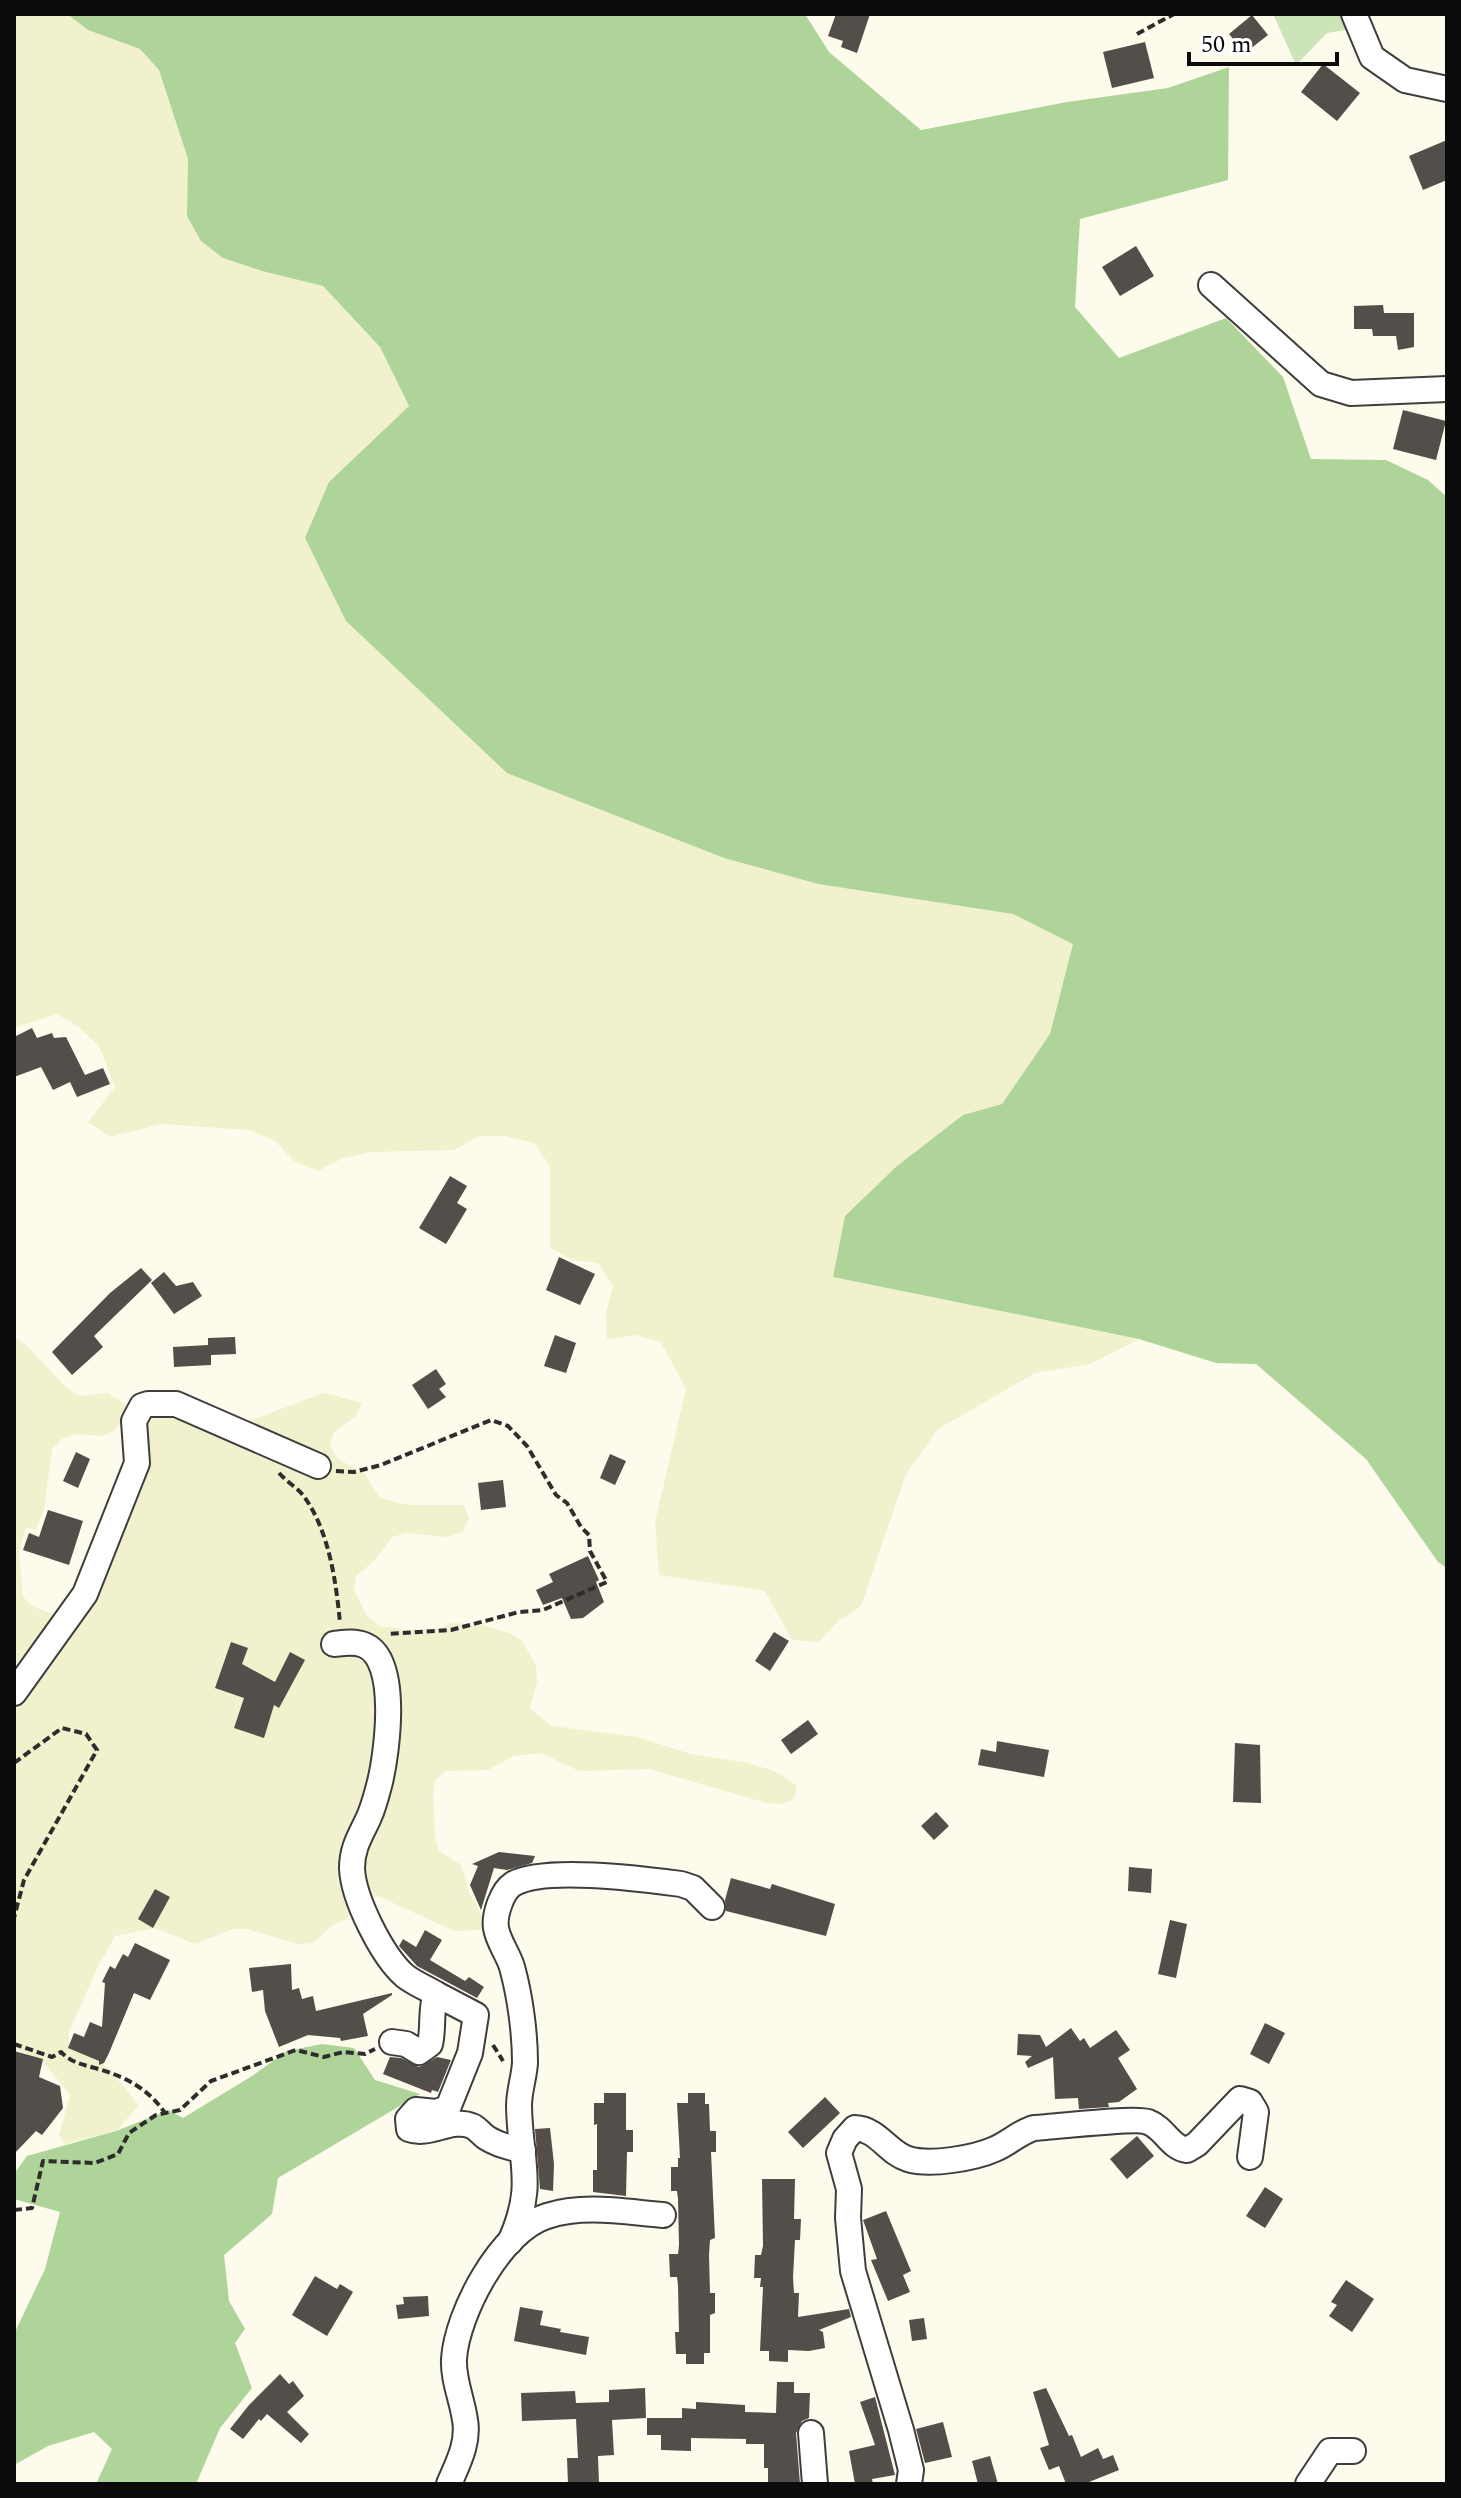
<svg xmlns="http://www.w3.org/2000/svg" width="1461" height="2498" font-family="Spectral,serif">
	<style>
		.farmland { fill: #f1f1ce }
		.green { fill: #cce4b8 }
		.forest { fill: #afd499 }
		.building { fill: #534e49 }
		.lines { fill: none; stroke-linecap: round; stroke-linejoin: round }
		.minor-casing { stroke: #3e3e3e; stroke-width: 28 }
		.path { stroke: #2d2d2d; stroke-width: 4; stroke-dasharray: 8 4; stroke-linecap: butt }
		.minor { stroke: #fff; stroke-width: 24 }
	</style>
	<rect width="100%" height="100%" fill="#fdfbeb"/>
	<!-- farmland -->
	<g class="farmland">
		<polygon points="14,14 67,14 88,30 140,49 159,70 188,159 187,216 223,258 262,271 323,286 380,347 409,406 329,482 507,773 724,858 818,884 1013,914 1074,944 1050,1034 1002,1104 963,1115 897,1166 845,1216 833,1277 1139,1339 1090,1364 1035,1373 938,1429 906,1474 861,1606 838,1621 819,1642 792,1640 765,1591 659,1575 655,1522 686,1389 661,1342 635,1335 607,1340 606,1313 613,1286 598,1263 572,1260 550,1247 550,1166 534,1143 505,1136 479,1136 455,1150 371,1152 343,1158 318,1171 294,1161 275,1141 249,1130 162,1124 110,1137 88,1122 115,1087 99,1046 79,1027 57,1014 14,1028"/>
		<polygon points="14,1337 25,1344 68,1389 80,1396 108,1393 130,1408 115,1430 102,1436 75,1434 62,1439 52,1449 44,1509 36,1530 26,1527 19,1551 23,1597 34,1607 60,1617 87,1608 144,1421 156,1411 231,1428 323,1393 336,1396 362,1403 356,1416 334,1432 330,1446 338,1459 364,1473 380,1498 408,1505 464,1505 469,1519 462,1532 448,1537 406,1533 392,1537 376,1559 356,1576 354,1590 367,1616 379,1626 409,1630 438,1629 452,1623 483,1625 511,1634 522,1641 536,1665 537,1681 530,1709 552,1726 637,1737 691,1754 748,1763 774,1771 797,1786 794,1799 781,1804 767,1803 649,1769 579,1771 541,1753 513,1756 488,1770 446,1771 435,1780 433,1795 435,1837 439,1851 461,1865 469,1893 484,1917 481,1930 454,1931 378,1896 365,1900 345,1920 333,1925 313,1943 298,1944 247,1929 233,1929 195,1944 155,1928 115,1936 97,1968 69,2032 69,2046 106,2066 139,2105 116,2131 65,2144 59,2135 70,2095 46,2065 14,2047"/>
	</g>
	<!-- green -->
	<polygon class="green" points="1273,14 1344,14 1351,29 1327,33 1296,65"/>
	<!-- forest -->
	<g class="forest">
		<polygon points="67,14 805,14 829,52 921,130 1067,102 1168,88 1229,67 1228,180 1080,219 1075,307 1119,358 1226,318 1283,377 1311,459 1386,460 1428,480 1447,497 1447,1568 1438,1562 1366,1459 1256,1364 1216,1363 1139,1339 833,1277 845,1216 897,1166 963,1115 1002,1104 1050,1034 1073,944 1013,914 818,884 724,858 507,773 346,621 305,538 329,482 409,406 380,347 323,286 262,271 223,258 201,241 187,216 188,159 159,70 140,49 88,30"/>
		<polygon points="322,2044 354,2048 375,2080 420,2094 278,2178 272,2214 224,2255 229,2301 245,2329 235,2343 252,2388 220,2428 196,2484 96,2484 112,2449 94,2432 48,2446 14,2465 14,2334 45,2269 60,2212 14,2199 14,2174 27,2156 116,2131 169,2110 183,2118 252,2076 287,2051"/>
	</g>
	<!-- building -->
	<g class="building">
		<polygon points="836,14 870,14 857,53 841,47 843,41 828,36"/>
		<polygon points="1252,15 1268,35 1245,53 1229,34"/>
		<polygon points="1145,42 1154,78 1112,88 1103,52"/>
		<polygon points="1323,64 1360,93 1337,121 1301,92"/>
		<polygon points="1447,140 1447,180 1423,190 1409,156"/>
		<polygon points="1136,246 1154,276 1120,296 1102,267"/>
		<polygon points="1383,305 1384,313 1414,313 1414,347 1398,350 1396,336 1373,336 1372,329 1354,329 1354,306"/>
		<polygon points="1403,410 1446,421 1436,460 1393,449"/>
		<polygon points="32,1028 37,1038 52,1033 54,1038 66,1037 85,1075 103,1068 110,1084 77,1097 70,1082 53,1090 41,1067 14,1077 14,1037"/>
		<polygon points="450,1176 467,1186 457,1203 467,1209 446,1244 419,1228"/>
		<polygon points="559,1257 595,1274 580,1305 546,1290"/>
		<polygon points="141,1268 152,1280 94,1336 103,1347 72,1375 52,1352 110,1293"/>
		<polygon points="164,1272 176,1286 193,1282 202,1296 174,1314 151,1283"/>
		<polygon points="555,1335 576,1343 566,1373 544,1366"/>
		<polygon points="235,1337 236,1354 211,1355 211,1365 174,1367 173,1347 208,1345 208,1338"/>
		<polygon points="436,1369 446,1384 439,1389 446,1397 428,1409 412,1385"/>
		<polygon points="76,1452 90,1459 78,1488 63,1481"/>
		<polygon points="610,1454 626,1461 615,1485 600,1478"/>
		<polygon points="503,1480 506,1507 481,1510 478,1483"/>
		<polygon points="48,1510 83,1521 69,1565 23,1550 29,1533 39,1537"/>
		<polygon points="588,1556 599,1580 596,1582 604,1602 583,1618 571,1619 562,1598 543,1605 536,1590 553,1582 549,1574"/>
		<polygon points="774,1632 789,1641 770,1671 755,1661"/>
		<polygon points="231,1642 248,1648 242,1664 275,1682 290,1652 305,1660 279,1708 274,1705 264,1738 234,1728 244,1698 215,1688"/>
		<polygon points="808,1720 818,1734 791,1754 781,1740"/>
		<polygon points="997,1741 1049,1750 1044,1777 978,1765 981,1749 996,1752"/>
		<polygon points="1235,1743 1260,1745 1261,1803 1233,1802"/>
		<polygon points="936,1812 949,1826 934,1840 921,1826"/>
		<polygon points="499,1852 535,1856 532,1863 507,1870 494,1868 481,1910 470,1885 478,1866 472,1864"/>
		<polygon points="1129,1867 1152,1869 1151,1893 1128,1891"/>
		<polygon points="731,1878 770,1889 772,1884 835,1904 826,1936 726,1911 725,1900"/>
		<polygon points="155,1889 170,1897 153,1928 138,1919"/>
		<polygon points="1170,1920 1187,1924 1176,1978 1158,1974"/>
		<polygon points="425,1930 442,1940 430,1960 465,1981 469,1977 484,1987 477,1998 417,1966 399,1946 403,1939 416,1947"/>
		<polygon points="135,1943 170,1960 150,2000 134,1993 109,2053 104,2063 99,2065 99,2061 68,2048 74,2033 84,2037 90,2022 102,2027 105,1983 102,1982 110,1966 115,1969 123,1954 128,1957"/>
		<polygon points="291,1964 292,1990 299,1988 302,1999 313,1996 316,2011 392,1993 392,1995 363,2014 368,2036 341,2041 340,2038 308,2035 279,2047 265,2011 263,1990 252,1992 249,1968"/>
		<polygon points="1265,2023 1285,2033 1269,2064 1250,2054"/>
		<polygon points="1071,2028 1080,2041 1084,2038 1090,2048 1116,2030 1130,2050 1118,2058 1137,2089 1119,2102 1108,2103 1109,2107 1079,2109 1078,2098 1055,2099 1053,2057 1028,2068 1025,2062 1032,2056 1017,2055 1018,2034 1040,2035 1046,2047"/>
		<polygon points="14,2051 43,2059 39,2077 60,2086 63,2108 42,2135 36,2131 14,2154"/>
		<polygon points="390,2057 401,2058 419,2067 437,2057 451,2060 438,2092 432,2090 431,2093 383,2074"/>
		<polygon points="604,2093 626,2093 626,2130 633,2130 633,2152 627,2152 626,2196 593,2192 593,2170 597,2170 597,2124 594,2125 594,2103 604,2103"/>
		<polygon points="688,2093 705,2093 705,2104 709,2104 710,2131 716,2131 716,2152 711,2152 715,2238 710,2240 709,2255 710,2293 715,2293 715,2313 710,2315 710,2353 704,2353 704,2364 686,2364 686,2354 676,2354 675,2332 679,2332 678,2286 677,2277 670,2277 669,2254 678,2254 679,2245 678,2199 677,2191 671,2191 671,2167 678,2167 678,2158 680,2158 677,2103 688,2103"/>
		<polygon points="825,2097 840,2113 803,2148 788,2132"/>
		<polygon points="550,2128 554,2164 553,2191 540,2189 535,2129"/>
		<polygon points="1137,2136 1154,2156 1127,2179 1110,2159"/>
		<polygon points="762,2179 795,2179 794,2219 801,2219 800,2240 795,2240 793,2277 794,2293 799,2293 798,2317 849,2309 851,2317 819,2330 823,2332 825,2348 809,2351 788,2350 788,2362 769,2361 769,2351 760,2351 763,2287 760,2287 761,2278 754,2278 755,2255 761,2255 763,2246"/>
		<polygon points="1265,2187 1283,2199 1265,2228 1246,2216"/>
		<polygon points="886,2211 911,2271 903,2275 910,2292 888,2301 871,2260 877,2259 863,2220"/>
		<polygon points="315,2276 337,2289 340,2284 353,2292 327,2336 292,2315"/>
		<polygon points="1346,2280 1374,2299 1352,2332 1329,2316 1337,2305 1331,2302"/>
		<polygon points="428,2296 429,2316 398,2319 396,2305 404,2304 403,2297"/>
		<polygon points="520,2307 543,2311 540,2325 561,2329 560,2332 589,2337 586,2355 514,2341"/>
		<polygon points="924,2318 927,2339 912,2341 909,2320"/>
		<polygon points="280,2374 289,2384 293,2381 304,2396 287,2412 309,2434 301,2443 267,2414 261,2421 259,2419 243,2439 230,2429 249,2405"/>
		<polygon points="777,2382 794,2382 794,2393 810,2393 809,2418 802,2421 796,2433 800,2484 768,2482 768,2468 764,2468 764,2444 746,2444 746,2439 691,2438 691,2451 661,2450 661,2435 647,2435 647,2418 682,2418 682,2408 696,2409 696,2402 745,2405 745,2412 776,2413"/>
		<polygon points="645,2388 646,2418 612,2420 614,2455 598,2456 599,2484 568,2484 567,2458 578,2458 576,2419 522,2421 521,2393 575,2391 576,2403 609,2402 609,2390"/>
		<polygon points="1046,2388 1069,2436 1072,2435 1081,2457 1098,2448 1103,2459 1113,2455 1119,2470 1084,2484 1066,2484 1059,2466 1049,2470 1040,2448 1049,2445 1033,2392"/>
		<polygon points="875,2397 895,2475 872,2479 873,2484 855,2484 849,2451 875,2445 860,2402"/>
		<polygon points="943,2422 952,2457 925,2463 916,2429"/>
		<polygon points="990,2456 998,2484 978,2484 972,2461"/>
	</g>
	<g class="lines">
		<!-- minor casing -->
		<g class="minor-casing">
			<g id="minor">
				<polyline points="1354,14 1372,57 1405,80 1447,89"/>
				<polyline points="1211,285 1321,384 1351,393 1447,389"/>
				<path d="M334 1644C344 1643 354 1641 364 1645 400 1659 387 1752 380 1782 377 1793 374 1806 369 1817 361 1835 352 1847 352 1868 353 1898 382 1956 405 1976 414 1983 426 1988 436 1994"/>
				<polyline points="14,1693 85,1594 137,1463 134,1421 142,1406 148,1404 176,1404 318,1466"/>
				<path d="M392 2042 406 2044 419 2052 430 2044C434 2028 430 2009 436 1994L476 2015 470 2053 448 2108 436 2112 416 2110 408 2119 409 2129C429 2137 451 2117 472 2126 477 2128 482 2135 487 2138 498 2145 511 2148 523 2150"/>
				<path d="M510 2242C536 2185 520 2163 519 2106 519 2091 524 2078 525 2063 525 2033 520 1996 512 1967 508 1954 498 1941 496 1928 494 1915 502 1891 513 1884 543 1866 644 1879 681 1884L693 1888 712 1907"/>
				<polyline points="811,2433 815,2484"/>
				<path d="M449 2484C458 2463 469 2443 465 2420 462 2399 453 2380 454 2359 457 2313 501 2230 547 2216 584 2204 625 2212 663 2215"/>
				<path d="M909 2484 911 2470 901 2430 853 2271 848 2218 849 2189 839 2153 845 2139 855 2128C878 2129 888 2153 908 2159 930 2166 975 2158 995 2149 1009 2143 1020 2132 1034 2128 1052 2127 1137 2117 1148 2122 1165 2128 1170 2148 1187 2150L1197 2144 1240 2099 1250 2102 1256 2112 1250 2157"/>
				<polyline points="1308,2484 1330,2451 1353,2451"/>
			</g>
		</g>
		<!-- path -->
		<g class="path">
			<polyline points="1137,34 1174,14"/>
			<polyline points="336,1471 354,1472 381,1465 491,1420 508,1426 527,1446 556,1495 567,1503 581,1527 589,1535 590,1551 607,1582 543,1610 519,1612 451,1630 388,1634"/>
			<path d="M279 1473C286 1481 296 1487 303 1495 329 1530 336 1581 340 1623"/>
			<polyline points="14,1763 62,1728 86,1734 97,1750 24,1880 14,1918"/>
			<path d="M14 2044 52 2057 61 2052C72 2063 81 2064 95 2068 124 2076 148 2088 165 2113"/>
			<polyline points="493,2045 503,2061"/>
			<polyline points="14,2210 32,2208 43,2161 95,2163 118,2154 129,2133 156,2115 180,2110 211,2081 296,2050 324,2057 343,2052 365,2054 375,2049"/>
		</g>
		<!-- minor -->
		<use href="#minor" class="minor"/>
	</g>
	<!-- border -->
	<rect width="1461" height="2498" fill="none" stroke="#0b0b0b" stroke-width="32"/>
	<!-- scale -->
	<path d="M1189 52v12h148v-12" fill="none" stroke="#0b0b0b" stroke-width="4"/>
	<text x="1201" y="52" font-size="24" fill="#0b0b0b" stroke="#ffffff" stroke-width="6" paint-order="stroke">50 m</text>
</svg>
